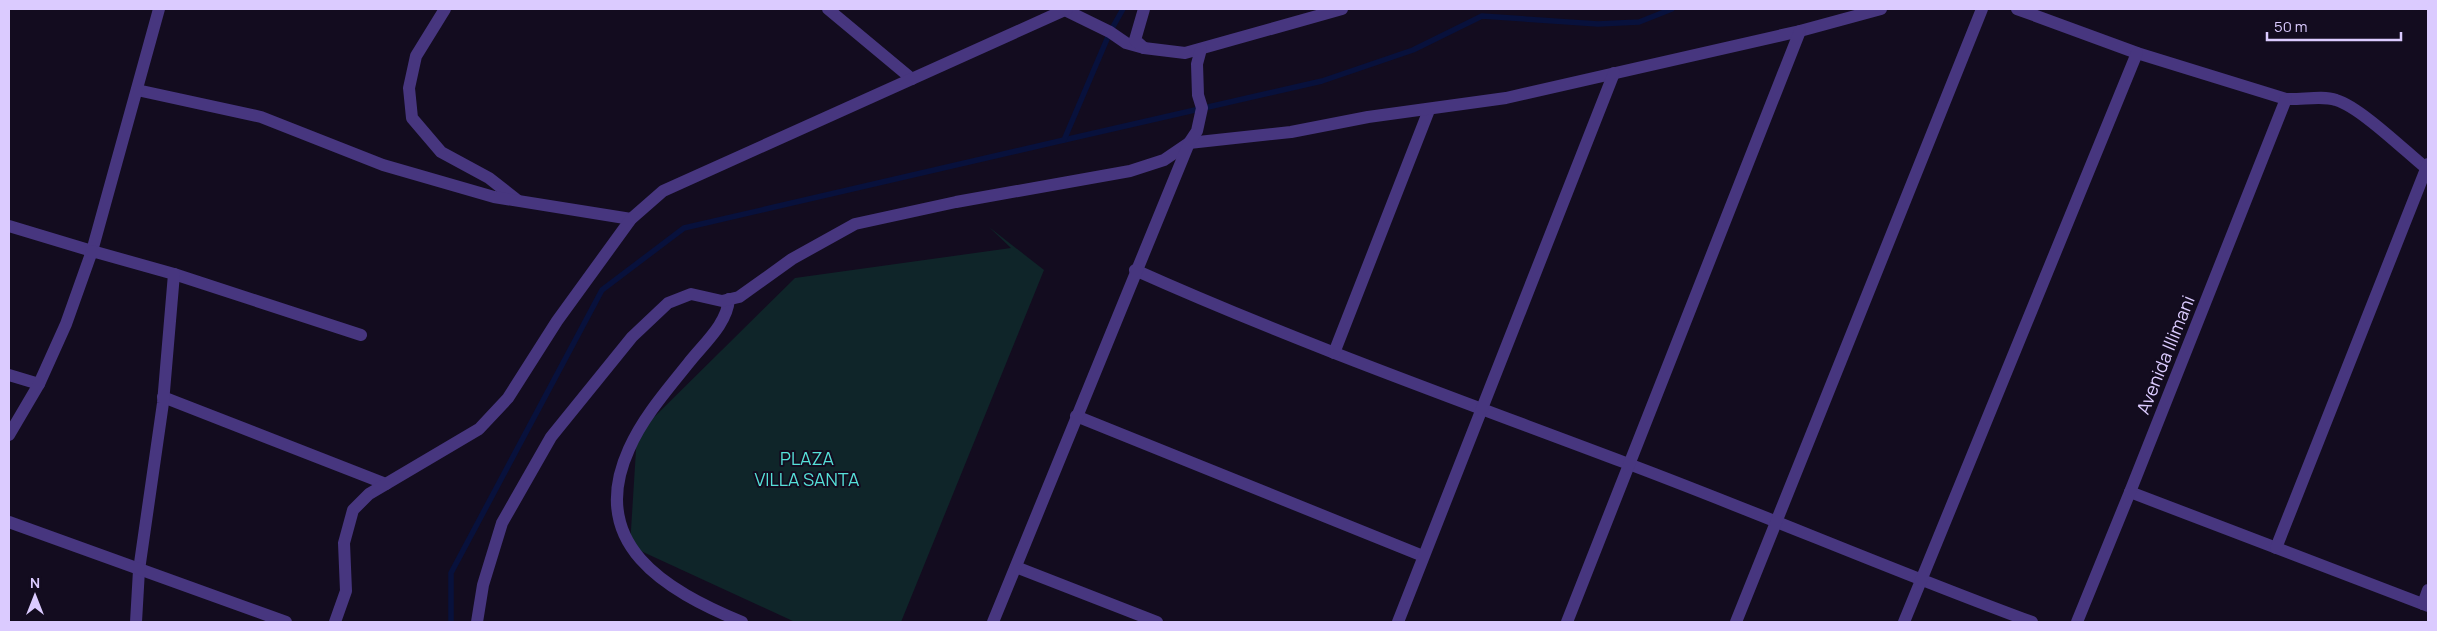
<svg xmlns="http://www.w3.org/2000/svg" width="2437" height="631" font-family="Manrope,sans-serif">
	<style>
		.park { fill: #0f2529 }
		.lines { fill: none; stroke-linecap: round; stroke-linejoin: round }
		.stream { stroke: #08113c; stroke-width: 5.5 }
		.minor { stroke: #47367f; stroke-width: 12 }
		.labels { text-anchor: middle; stroke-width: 4; stroke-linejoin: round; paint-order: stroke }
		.street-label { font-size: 18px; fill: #dbcbff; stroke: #130c1f }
		.park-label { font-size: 18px; fill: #56e0d8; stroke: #130c1f }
	</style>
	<rect width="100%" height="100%" fill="#130c1f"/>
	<!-- park -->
	<polygon class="park" points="989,227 1044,270 901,622 795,622 630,546 637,434 795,278 1011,248"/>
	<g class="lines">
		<!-- stream -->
		<g class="stream">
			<polyline points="1064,140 1322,81 1413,50 1482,16 1598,24 1639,22 1672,9"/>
			<polyline points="451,622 451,573 602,290 684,228 1064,140 1110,32 1123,9"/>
		</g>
		<!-- minor -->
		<g class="minor">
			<polyline points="445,9 416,56 409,88 412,118 441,152 489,178 517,200"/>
			<polyline points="828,9 912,79"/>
			<polyline points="1063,9 1110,32 1126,43 1144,48 1185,53 1342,9"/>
			<path d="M2017 9 2137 53 2286 99C2302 100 2322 95 2336 100 2360 107 2405 151 2426 168"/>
			<polyline points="1144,48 1135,40 1144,9"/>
			<polyline points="137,90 261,117 383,165 494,197 631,219"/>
			<polyline points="9,226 92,251 159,9"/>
			<path d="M1135 270C1296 342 1462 401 1626 463 1762 514 1896 572 2032 622"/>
			<polyline points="174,274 361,335"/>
			<path d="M729 299C727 325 702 345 687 365 666 391 642 419 629 449 586 544 665 590 742 622"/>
			<polyline points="1334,353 1429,110"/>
			<polyline points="9,375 39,384"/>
			<polyline points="163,397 386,484"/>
			<polyline points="1076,416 1423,556"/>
			<polyline points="9,435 39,384 66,324 92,251 174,274 163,403 139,570 136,622"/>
			<polyline points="2130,492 2428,606"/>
			<polyline points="9,522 286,622"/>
			<polyline points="2276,548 2428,164"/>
			<polyline points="1016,567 1157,622"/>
			<polyline points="2423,604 2428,590"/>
			<polyline points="335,622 346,591 344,543 353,510 369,494 479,429 508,398 557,321 631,219 663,191 1067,9"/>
			<polyline points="477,622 483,585 502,523 551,437 632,337 668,303 691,294 722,301 739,297 792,259 855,224 956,202 1130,171 1164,160 1189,143 1291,132 1368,117 1506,98 1800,31 1881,9"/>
			<polyline points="993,622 1189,143 1197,131 1202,108 1198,95 1197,64 1201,49"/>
			<polyline points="1398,622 1614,73"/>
			<polyline points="1567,622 1800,31"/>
			<polyline points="1736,622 1982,9"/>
			<polyline points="1904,622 2137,53"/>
			<polyline points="2077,622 2130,492 2286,99"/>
		</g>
	</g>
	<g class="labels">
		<!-- street labels -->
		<g class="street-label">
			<text transform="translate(2166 355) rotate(-68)" y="6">Avenida Illimani</text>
		</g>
		<!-- park labels -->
		<g class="park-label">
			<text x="807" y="465">PLAZA<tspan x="807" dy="21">VILLA SANTA</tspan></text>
		</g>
	</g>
	<!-- border -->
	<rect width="2437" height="631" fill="none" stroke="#dbcbff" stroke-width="20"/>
	<!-- north arrow -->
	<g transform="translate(35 596)" stroke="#130c1f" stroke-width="4" paint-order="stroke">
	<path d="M0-4L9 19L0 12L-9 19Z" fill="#dbcbff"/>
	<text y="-8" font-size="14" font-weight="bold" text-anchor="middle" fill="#dbcbff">N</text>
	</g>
	<!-- scale -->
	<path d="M2267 32v8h134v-8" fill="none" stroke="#dbcbff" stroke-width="2.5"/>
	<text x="2274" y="32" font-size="15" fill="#dbcbff" stroke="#130c1f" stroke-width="4" paint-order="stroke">50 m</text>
</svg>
